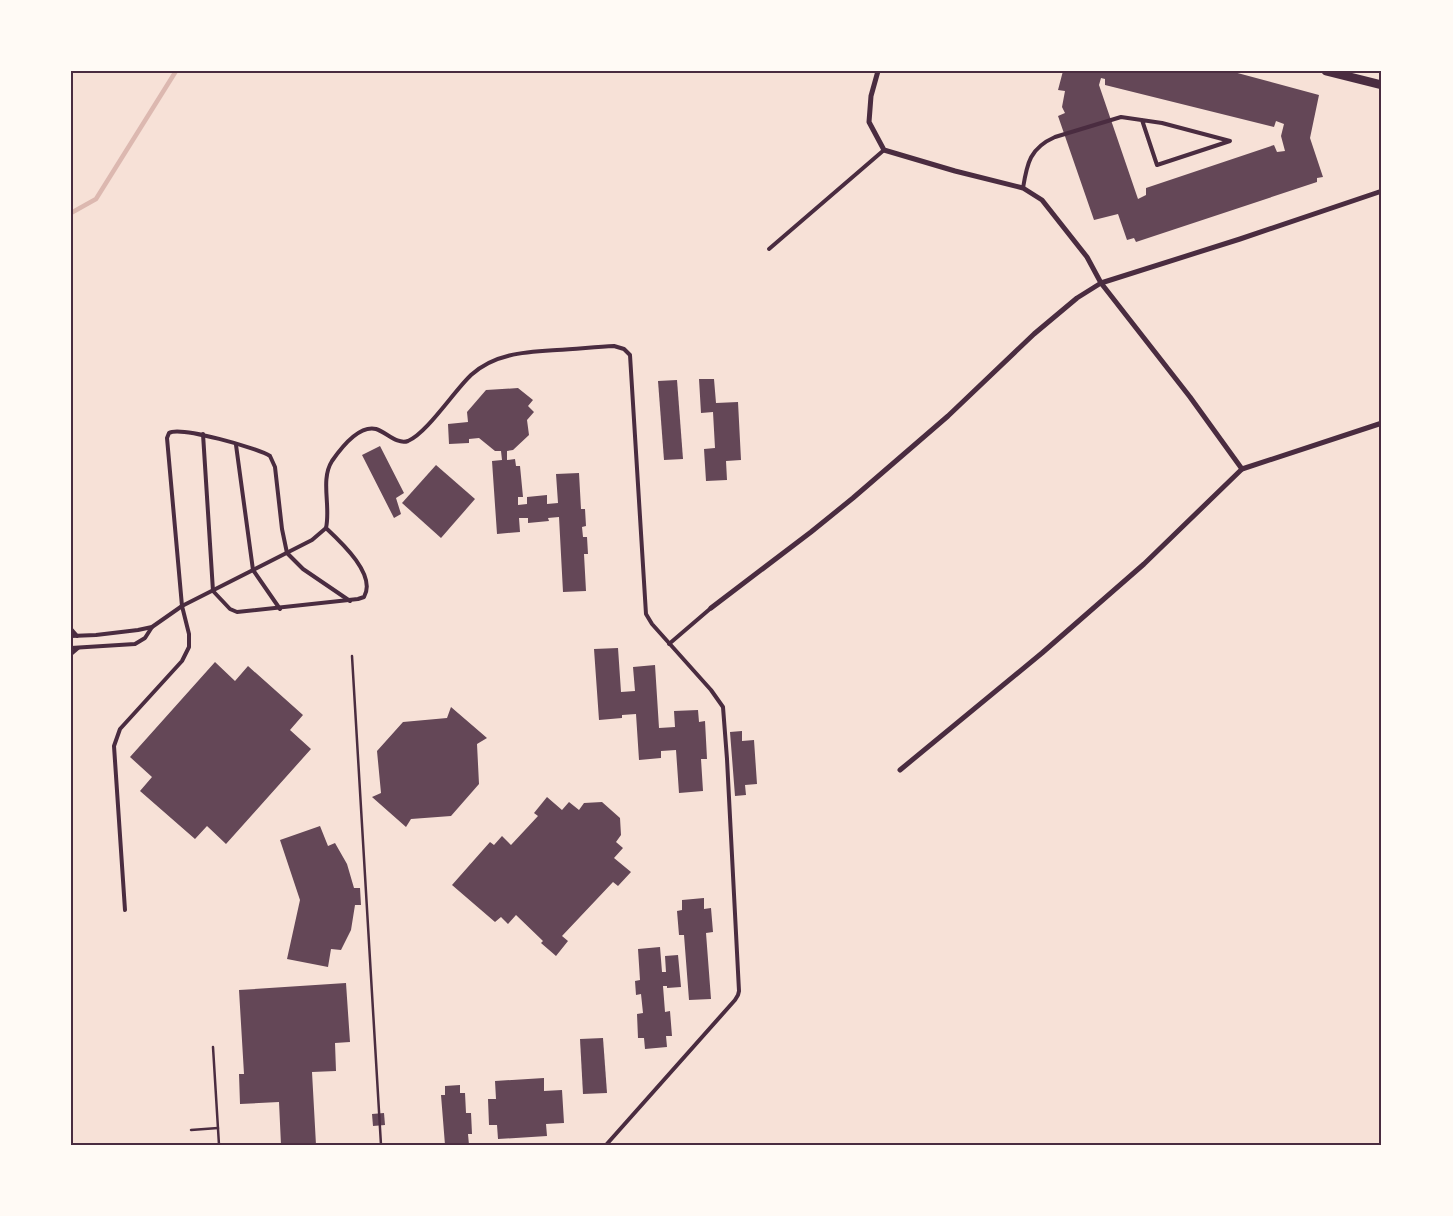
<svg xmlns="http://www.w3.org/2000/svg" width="1453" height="1216" font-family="Raleway,sans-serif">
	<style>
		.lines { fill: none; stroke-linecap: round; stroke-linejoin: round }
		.stream { stroke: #dcb8b0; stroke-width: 4.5 }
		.building { fill: #644757; fill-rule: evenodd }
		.path { stroke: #4a2c40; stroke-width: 2.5 }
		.service { stroke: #4a2c40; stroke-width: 4 }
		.minor { stroke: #4a2c40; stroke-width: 5 }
		.tertiary { stroke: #4a2c40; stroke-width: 9 }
		.neatline { fill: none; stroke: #4a2c40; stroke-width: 2 }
	</style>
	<rect width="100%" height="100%" fill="#f7e1d7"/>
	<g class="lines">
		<!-- stream -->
		<polyline class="stream" points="71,213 96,199 176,71"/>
	</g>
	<!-- building -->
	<g class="building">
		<path d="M1063 71H1230L1319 95 1310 138 1323 177 1317 178V182L1136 242 1134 238 1127 240 1118 214 1094 220 1058 116 1065 113 1062 107 1065 91 1058 90ZM1101 78 1105 79V85L1274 127 1276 121 1284 124 1281 136 1285 151 1277 152 1274 145 1146 188V195L1138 199 1099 85Z"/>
		<polygon points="699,379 714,379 716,403 738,402 741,460 726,461 727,480 706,481 704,449 715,448 713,412 701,413"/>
		<polygon points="677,380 683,459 664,460 658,381"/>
		<polygon points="518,388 533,400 528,406 534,412 527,420 529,435 513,450 507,451 507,460 515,459 516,466 520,466 523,497 518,497 518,505 527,504 527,497 547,495 547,504 558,503 556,474 579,473 581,509 585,509 586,526 582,527 583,537 587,537 588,554 584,554 586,591 563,592 559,517 548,518 549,521 528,523 528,518 519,518 520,532 497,534 492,461 502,460 501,451 495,451 479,438 469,439 469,443 449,444 448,424 468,422 467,412 486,390"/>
		<polygon points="380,446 404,493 396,498 401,514 394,518 362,455"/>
		<polygon points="436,465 475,499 441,538 402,503"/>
		<polygon points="618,648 621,692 635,691 633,667 655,665 659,728 675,727 674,711 698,710 699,722 705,721 707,759 701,759 703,791 679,793 676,750 661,751 661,758 639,760 636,714 622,715 622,718 599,720 594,649"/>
		<polygon points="215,662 235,681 248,666 303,715 290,730 311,749 226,844 207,826 195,839 140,791 152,777 130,757"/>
		<polygon points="451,707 487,738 477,744 479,784 451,816 411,819 406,827 372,797 381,793 377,751 403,722 447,718"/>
		<polygon points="742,731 742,741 754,740 757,784 745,785 746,795 735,796 730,732"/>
		<polygon points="547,797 562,810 569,802 579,810 584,803 602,802 620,818 621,835 616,842 623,848 614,858 631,872 618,886 613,882 562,936 568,941 556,956 541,943 543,941 516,915 508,924 501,917 495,922 452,885 490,842 494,845 502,836 511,845 538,816 534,813"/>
		<polygon points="320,826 328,846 335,843 347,864 354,888 360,888 361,905 355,905 351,930 341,950 331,949 328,967 287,959 300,900 280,840"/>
		<polygon points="704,898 704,909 711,908 713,932 706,933 711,999 689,1000 684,935 679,935 677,911 682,910 682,900"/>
		<polygon points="660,947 662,972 666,972 665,956 678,955 681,987 667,988 667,986 663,986 665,1012 670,1011 672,1036 666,1036 667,1047 645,1049 644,1038 638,1038 637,1014 643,1013 641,994 636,995 635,981 640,980 638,949"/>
		<polygon points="346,983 350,1042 335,1043 336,1071 312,1072 316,1145 281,1145 279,1102 240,1104 239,1074 244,1074 239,990"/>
		<polygon points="603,1038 607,1093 583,1094 580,1039"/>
		<polygon points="544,1078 544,1091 562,1090 564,1123 546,1124 547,1136 498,1139 497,1125 489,1125 488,1099 496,1099 495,1081"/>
		<polygon points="460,1085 460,1093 465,1093 466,1113 471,1113 472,1134 468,1134 469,1145 445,1145 441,1095 445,1095 445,1086"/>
		<polygon points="384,1113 385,1125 373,1126 372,1114"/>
	</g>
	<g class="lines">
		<!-- path -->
		<g class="path">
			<polyline points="352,656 381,1145"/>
			<polyline points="213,1047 219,1145"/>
			<polyline points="191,1130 218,1128"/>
		</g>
		<!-- service -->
		<g class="service">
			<path d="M1023 188C1027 163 1030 148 1055 137L1121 117 1162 123 1230 141 1157 165 1142 120"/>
			<polyline points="769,249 884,150"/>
			<path d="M203 434 213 591 230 609 237 612 358 599 364 597C377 575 341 542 326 528 331 506 320 480 332 461 341 448 359 425 376 429 386 432 397 445 408 441 427 433 454 391 471 375 495 353 526 352 557 350 576 349 595 347 614 346L624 349 630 355 646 614 652 624 711 690 723 707 727 759 739 991 738 995 735 1000 606 1145"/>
			<polyline points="236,445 253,570 280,609"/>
			<polyline points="71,629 77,636"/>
			<polyline points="71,636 96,635 138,630 152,627 182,606 312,540 326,528"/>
			<polyline points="669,644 711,608"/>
			<polyline points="71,648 135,644 145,638 152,627"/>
			<polyline points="71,654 78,648"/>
			<path d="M125 910 114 746 120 729 182 661 189 647V634L182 606 167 438 169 433C180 426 258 448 270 456L275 467 282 529 287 553 303 569 350 601"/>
		</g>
		<!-- minor -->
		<g class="minor">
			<polyline points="878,71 871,96 869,122 884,150 955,171 1023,188 1042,200 1087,257 1101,283 1190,397 1242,469"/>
			<polyline points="711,608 811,532 853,498 948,416 1034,334 1077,298 1101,283 1240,239 1382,191"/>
			<polyline points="900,770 1042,653 1144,564 1242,469 1382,423"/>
		</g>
		<!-- tertiary -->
		<polyline class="tertiary" points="1326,71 1382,85"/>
	</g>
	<!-- border -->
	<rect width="1453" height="1216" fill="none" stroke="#fffaf5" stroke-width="145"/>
	<rect x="72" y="72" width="1308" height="1072" class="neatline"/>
</svg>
